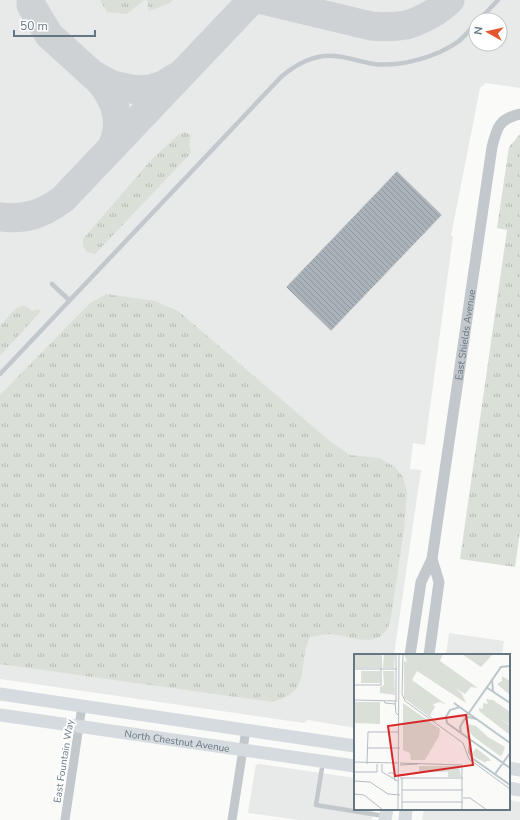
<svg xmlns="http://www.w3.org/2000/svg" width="520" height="820" font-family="'Nunito Sans',sans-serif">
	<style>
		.built { fill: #e8e9e9; fill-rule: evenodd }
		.grass { fill: url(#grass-tufts) }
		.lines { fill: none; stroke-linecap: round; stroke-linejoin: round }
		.taxiway { stroke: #ced2d4; stroke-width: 29 }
		.building { fill: url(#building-back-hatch); stroke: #dcdcda }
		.service { stroke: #c3c8cc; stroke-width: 4.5 }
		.minor { stroke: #c3c8cc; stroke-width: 9 }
		.tertiary { stroke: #c3c8cc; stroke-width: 11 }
		.secondary { stroke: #d6dbdf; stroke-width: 13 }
		.labels { text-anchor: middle; stroke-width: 4; stroke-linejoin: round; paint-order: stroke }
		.street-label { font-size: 10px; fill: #657683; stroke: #fff }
		.inset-river { fill: none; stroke: #bbc7cb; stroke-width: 2 }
		.inset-road { fill: none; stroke: #b5bdc2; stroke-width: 1 }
		.view { fill: #d62828; fill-opacity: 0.15; stroke: #d62828; stroke-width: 2 }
		.inset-edge { fill: none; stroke: #657683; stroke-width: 2 }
	</style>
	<defs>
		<pattern id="grass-tufts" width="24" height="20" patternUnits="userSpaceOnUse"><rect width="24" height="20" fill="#dadfd7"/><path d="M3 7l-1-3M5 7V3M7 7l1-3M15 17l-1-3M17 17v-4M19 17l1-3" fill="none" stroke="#b4b9b4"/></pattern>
		<pattern id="building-back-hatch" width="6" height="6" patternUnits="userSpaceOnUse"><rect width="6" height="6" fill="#aab3b9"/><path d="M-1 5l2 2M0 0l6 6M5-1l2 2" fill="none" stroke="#8e969c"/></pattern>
	</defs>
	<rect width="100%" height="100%" fill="#fafaf8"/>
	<!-- built -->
	<g class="built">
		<path d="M0 0H520V88L486 83 480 88 451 236H453L425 445 413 443 410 469 421 470 394 655H355V728L308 720 304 723 0 679ZM476 20H500V44H476Z"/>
		<polygon points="449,633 504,641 502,655 446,655"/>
		<polygon points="260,764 355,778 355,809 374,809 372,820 299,820 248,813 255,769 256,765"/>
		<polygon points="509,800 520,802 520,820 422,820 424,809 509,809"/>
	</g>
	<!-- grass -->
	<g class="grass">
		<polygon points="100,0 144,0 127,14 107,12"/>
		<polygon points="147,0 173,0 168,4 149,11"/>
		<polygon points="185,132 191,135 189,144 191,153 95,254 87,252 83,246 83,239 152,159 178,135"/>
		<polygon points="520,134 520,532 515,567 460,559 507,230 497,228 509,147"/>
		<path d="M106 294 155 301 178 311 331 442 350 455 379 458 395 467 403 477 407 492 404 529 391 617C390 621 389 626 387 629 375 650 346 634 329 634 323 634 316 636 310 637 296 666 314 690 273 702L0 664V395L90 303Z"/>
		<polygon points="22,306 27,307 32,311 38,309 41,311 0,356 0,326 15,309"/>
	</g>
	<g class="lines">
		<!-- taxiway -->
		<g class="taxiway">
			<polyline points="31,0 31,5 49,35 92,74 112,85 136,90 150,89 163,85 176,77"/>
			<path d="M262 0 371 26C383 27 395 27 406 25 421 21 439 11 450 0"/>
			<path d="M92 74C107 86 120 109 117 129 117 135 114 142 112 147"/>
			<path d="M0 217C26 220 43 214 63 199L252 0"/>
		</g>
	</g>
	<!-- building -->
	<polygon class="building" points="397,171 442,215 331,331 286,287"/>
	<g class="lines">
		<!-- service -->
		<g class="service">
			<polyline points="479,20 498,0"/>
			<polyline points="52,284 69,300"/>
			<path d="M0 374 282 76C297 64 314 54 335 56 348 57 361 62 374 64 401 67 437 57 459 41 465 36 470 29 476 24"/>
			<polyline points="323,762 316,805 384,816"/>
		</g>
		<!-- minor -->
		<g class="minor">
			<polyline points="65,820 82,706"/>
			<polyline points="232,820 246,730"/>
		</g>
		<!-- tertiary -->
		<g class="tertiary">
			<path id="s1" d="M410 655 421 582 432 559 492 147C497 127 499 119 520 114"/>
			<polyline points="429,655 439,582 432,559"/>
		</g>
		<!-- secondary -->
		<g class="secondary">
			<polyline points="0,694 355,746"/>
			<path id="s2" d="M0 715 355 766"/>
			<polyline points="509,768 520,770"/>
			<polyline points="509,788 520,790"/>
			<polyline points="385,820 387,809"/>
			<polyline points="405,820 406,809"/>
		</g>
	</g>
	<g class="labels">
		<!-- street labels -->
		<g class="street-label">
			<text dy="4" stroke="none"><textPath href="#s1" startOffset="326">East Shields Avenue</textPath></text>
			<text dy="4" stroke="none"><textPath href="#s2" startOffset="179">North Chestnut Avenue</textPath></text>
			<text transform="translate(63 761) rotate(-81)" y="4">East Fountain Way</text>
		</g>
	</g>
	<!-- overview -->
	<g transform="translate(354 654)">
		<rect width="156" height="156" fill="#fafaf8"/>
		<path d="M30 0H41L40 14H29ZM50 0H89L86 7 124 34 117 33 111 40 101 34 108 40 112 49 63 17 58 26 93 51 86 48 79 50 81 53 76 61 83 69 50 44V7L53 8ZM108 0H139L127 13ZM0 1H26V14H0ZM7 17H26V29H7ZM29 17H40L41 41 26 39V33L30 31ZM148 22 156 27V41L143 30 148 27ZM132 45 139 46 156 58V71L146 64 156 72V81L125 57V54L129 55V49L134 50ZM49 49 86 75 85 82 71 106H57L56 99 49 96ZM114 70 122 72 134 83 151 93 148 101 146 102 120 83 113 75ZM122 94 135 104 137 107H132V109L120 103 118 100ZM65 112H105L107 123H94V118H65Z" fill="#dadfd7"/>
		<path d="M0 48H26V70L0 69Z" fill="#dadfd7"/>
		<path class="inset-river" d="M132 33 156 49M139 37 138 26 147 13 156 12M100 49 156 89M106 53 96 56 92 63 93 69 156 114M110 66 138 26M107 78 106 73 110 66 115 63 122 65M116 85 115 98 118 104 156 131M141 120 156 99"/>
		<path class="inset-road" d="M49 0 48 40 51 47 109 89 115 105 156 135M0 15H43M0 31H27V0M0 46 43 47M30 47 31 49 41 50M41 47 42 59 44 61M42 47V0M14 94H46M0 108 44 109M46 109 108 111V156M13 110 14 78H44M28 110V118L44 127M46 111 64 110M0 118H23V110M34 119H40L41 127M46 124H109M0 127 16 128 34 140 46 141M48 136H109M0 140 10 141 29 156M109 144H116L133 156M48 148H109M44 156 45 0M48 156V124"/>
		<path class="view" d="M112 61 119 111 41 122 34 72Z"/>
		<rect width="156" height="156" class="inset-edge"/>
	</g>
	<!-- north arrow -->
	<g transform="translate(488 32) rotate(278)"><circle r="19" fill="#ffffff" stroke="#c1c8cd"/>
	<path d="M0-3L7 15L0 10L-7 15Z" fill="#e4572e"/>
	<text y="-6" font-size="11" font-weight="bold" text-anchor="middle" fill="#657683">N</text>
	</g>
	<!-- scale -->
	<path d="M14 30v6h81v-6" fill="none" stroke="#657683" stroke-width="2"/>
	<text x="20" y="30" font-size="12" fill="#657683" stroke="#ffffff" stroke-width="3" paint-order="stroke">50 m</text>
</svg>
